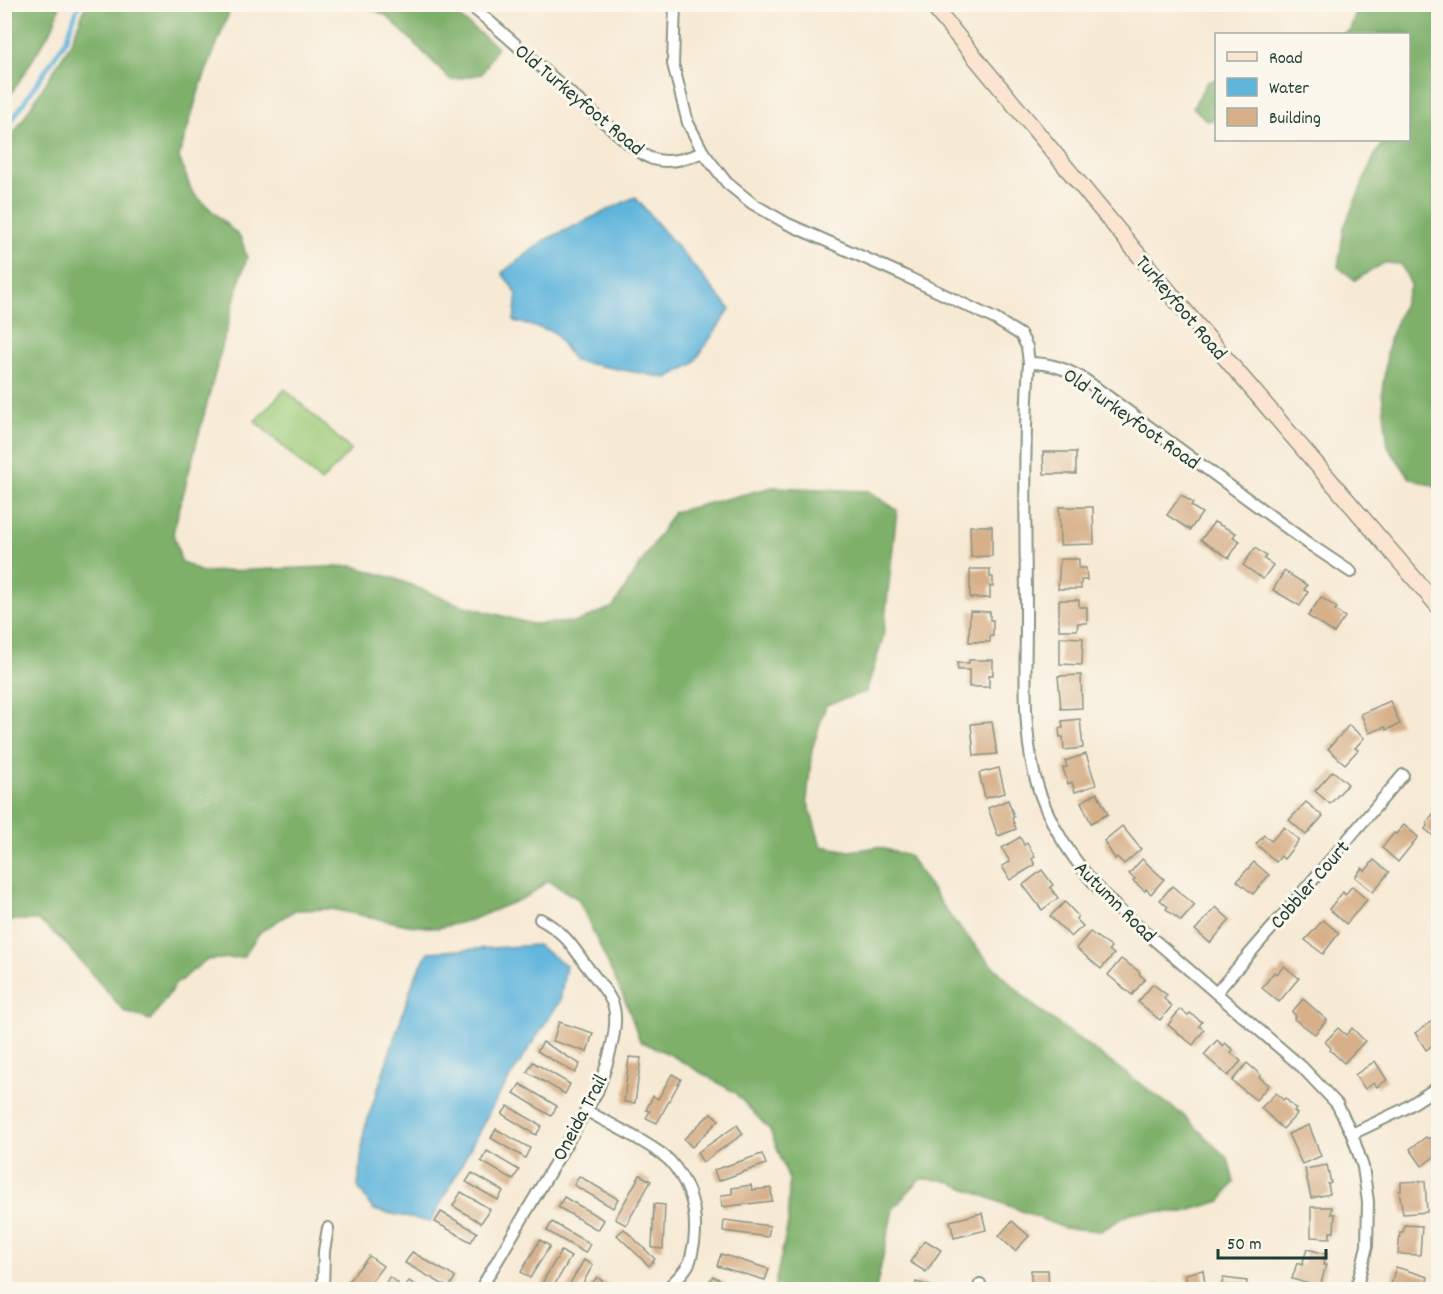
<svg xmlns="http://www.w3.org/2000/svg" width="1443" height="1294" font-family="Dekko,sans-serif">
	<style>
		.green { fill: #9ecc7b; stroke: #5e8458; stroke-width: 1.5 }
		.forest { fill: #7eb06b; stroke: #4e7650; stroke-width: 1.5 }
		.water { fill: #60b5dc; stroke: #407988; stroke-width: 1.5 }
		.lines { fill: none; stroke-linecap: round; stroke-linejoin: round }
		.stream { stroke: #60b5dc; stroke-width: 4.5 }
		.building { fill: #d7b08a }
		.street-casing { stroke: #8b9484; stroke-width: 14 }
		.secondary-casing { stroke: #8b9484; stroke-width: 18 }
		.street { stroke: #fff; stroke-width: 10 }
		.secondary { stroke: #fce5d0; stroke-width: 15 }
		.labels { text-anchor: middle; stroke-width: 6; stroke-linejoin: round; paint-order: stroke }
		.street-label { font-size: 21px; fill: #1f3d34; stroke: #fbf7ec }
	</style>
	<rect width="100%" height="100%" fill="#fbf7ec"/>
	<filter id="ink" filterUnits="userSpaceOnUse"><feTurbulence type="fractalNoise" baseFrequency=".0167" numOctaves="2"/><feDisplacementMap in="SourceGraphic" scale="12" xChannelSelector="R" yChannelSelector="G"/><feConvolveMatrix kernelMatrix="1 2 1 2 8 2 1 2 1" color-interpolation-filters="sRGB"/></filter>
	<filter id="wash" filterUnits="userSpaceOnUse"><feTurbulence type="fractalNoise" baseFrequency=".008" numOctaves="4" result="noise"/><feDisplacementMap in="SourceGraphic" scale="24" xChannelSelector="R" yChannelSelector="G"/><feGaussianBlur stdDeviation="1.35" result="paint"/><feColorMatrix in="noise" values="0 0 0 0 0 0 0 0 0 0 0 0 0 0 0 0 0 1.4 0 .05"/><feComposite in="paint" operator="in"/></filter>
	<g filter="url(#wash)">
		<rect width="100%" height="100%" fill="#f7ead5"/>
		<!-- green -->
		<polygon class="green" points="285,389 351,450 321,482 255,421"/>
		<!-- forest -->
		<g class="forest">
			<polygon points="5,4 60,5 53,27 5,104"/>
			<polygon points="86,5 232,5 199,90 179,157 192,192 241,238 247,258 236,293 173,533 181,561 201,572 353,566 396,579 458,604 532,624 576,622 613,607 674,512 773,487 868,491 897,510 883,638 866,692 826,705 812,749 807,800 821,846 850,851 878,847 909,856 950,916 989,962 1034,1006 1183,1115 1228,1159 1234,1182 1221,1201 1184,1212 1133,1212 1101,1231 1064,1228 944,1180 920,1179 893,1209 876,1289 774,1289 788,1224 789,1180 770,1130 734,1092 671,1055 640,1041 627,1005 578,899 548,881 528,896 471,920 438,928 408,925 331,909 295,910 260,932 243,957 206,960 175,985 151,1020 125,1012 63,941 38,920 14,920 5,926 5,147 70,45"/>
			<polygon points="363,5 444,5 497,47 482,74 451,80 387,16"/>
			<polygon points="1358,5 1438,5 1438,488 1410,478 1388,447 1382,392 1389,340 1411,285 1401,264 1384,263 1355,280 1338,267 1344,227 1374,157 1384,140 1408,140 1408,34 1343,34 1350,30"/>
			<polygon points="1216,79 1216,119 1207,121 1193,107 1207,82"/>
		</g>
		<!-- water -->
		<g class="water">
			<polygon points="635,197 730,309 693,364 667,378 574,361 554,332 514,321 517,294 502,273 545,240"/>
			<polygon points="537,945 566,965 560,1001 498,1096 431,1222 373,1210 358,1187 364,1131 414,979 428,952"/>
		</g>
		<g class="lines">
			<!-- stream -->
			<polyline class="stream" points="4,132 66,40 79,4"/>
		</g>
		<g id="blocks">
			<!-- building -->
			<g class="building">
				<polygon points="1043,452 1076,452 1076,474 1044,474"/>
				<polygon points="1181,495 1193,503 1191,506 1202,513 1190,530 1167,515"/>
				<polygon points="1059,507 1093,507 1094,544 1060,545"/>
				<polygon points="1214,522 1236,533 1233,537 1240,541 1229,558 1201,540"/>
				<polygon points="970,526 992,526 992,556 971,557"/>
				<polygon points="1255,548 1266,556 1264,559 1273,565 1263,579 1243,565"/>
				<polygon points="1060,559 1079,559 1079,568 1086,568 1087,580 1081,580 1081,589 1058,589"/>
				<polygon points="970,569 990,569 990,577 993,577 993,587 990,586 990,598 970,598"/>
				<polygon points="1284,571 1307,585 1304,590 1308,592 1300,606 1273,590"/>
				<polygon points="1321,597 1337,608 1335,610 1345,617 1334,633 1308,616"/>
				<polygon points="1059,600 1079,600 1079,607 1087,607 1087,623 1078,623 1077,630 1059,630"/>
				<polygon points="970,611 990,612 990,620 993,620 993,636 990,636 990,642 969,642"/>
				<polygon points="1060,637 1083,638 1082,665 1060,664"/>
				<polygon points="969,660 993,660 993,675 989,675 989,687 969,687 969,670 958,670 957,663 969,663"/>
				<polygon points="1081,675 1082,708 1061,709 1058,676"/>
				<polygon points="1390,701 1400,724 1386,730 1385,727 1369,733 1361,714"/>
				<polygon points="1080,719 1083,748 1064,750 1063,737 1060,737 1059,728 1063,728 1062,721"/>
				<polygon points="992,722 997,754 974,756 971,724"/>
				<polygon points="1349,725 1364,738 1355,748 1358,750 1345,764 1328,749"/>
				<polygon points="1086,754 1096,785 1075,792 1072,782 1068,784 1063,768 1067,767 1065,761"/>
				<polygon points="999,768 1005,793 985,798 979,773"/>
				<polygon points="1333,771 1348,784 1330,804 1315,791"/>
				<polygon points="1097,793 1108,814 1091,823 1081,802"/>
				<polygon points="1008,800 1014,817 1012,818 1016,829 998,836 988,808"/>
				<polygon points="1306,802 1323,816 1306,835 1289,820"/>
				<polygon points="1438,811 1438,840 1425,829 1428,824 1426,823 1434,813 1436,814"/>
				<polygon points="1404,825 1418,837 1398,862 1382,848 1394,833 1396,834"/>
				<polygon points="1122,826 1141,849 1124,864 1117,857 1115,859 1104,841"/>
				<polygon points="1284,827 1299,840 1284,859 1281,856 1276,862 1256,844 1264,835 1271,841"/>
				<polygon points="1020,837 1024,845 1027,843 1035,857 1032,859 1035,865 1010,880 1002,866 1010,862 1002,848"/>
				<polygon points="1142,859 1164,879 1151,894 1146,889 1145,891 1133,881 1135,879 1129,874"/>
				<polygon points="1374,860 1389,872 1373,892 1355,877 1362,868 1365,871"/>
				<polygon points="1254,862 1269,875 1253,894 1237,881"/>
				<polygon points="1042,870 1053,885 1050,887 1058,898 1042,910 1023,885"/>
				<polygon points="1172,886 1195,905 1181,921 1166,909 1168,907 1160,900"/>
				<polygon points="1352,886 1367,900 1346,924 1329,909 1343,892 1345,895"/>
				<polygon points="1065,902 1078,916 1076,919 1083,926 1071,937 1050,916"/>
				<polygon points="1216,907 1230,920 1210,943 1195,930"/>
				<polygon points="1323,920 1339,933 1323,954 1305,940"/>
				<polygon points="1090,932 1111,947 1109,950 1114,954 1101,969 1076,948"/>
				<polygon points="1121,959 1140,972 1139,974 1145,979 1132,995 1108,975"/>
				<polygon points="1284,966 1299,978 1279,1002 1262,988 1274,972 1277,974"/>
				<polygon points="1153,984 1167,995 1164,999 1172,1006 1160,1020 1138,1002"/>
				<polygon points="1303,999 1327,1020 1315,1034 1294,1019 1296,1016 1292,1012"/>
				<polygon points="1180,1009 1188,1015 1190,1013 1202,1022 1199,1026 1204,1030 1193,1045 1168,1025"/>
				<polygon points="1438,1017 1438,1041 1426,1050 1415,1033"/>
				<polygon points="559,1022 593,1033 587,1052 553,1041"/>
				<polygon points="1338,1028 1346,1035 1352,1028 1365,1041 1344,1063 1330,1050 1331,1048 1325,1042"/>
				<polygon points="1217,1040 1223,1046 1225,1043 1233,1050 1231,1053 1241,1061 1228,1076 1204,1055"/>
				<polygon points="543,1042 580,1064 575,1073 537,1051"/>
				<polygon points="629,1057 641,1058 635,1103 624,1102"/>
				<polygon points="1375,1061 1387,1080 1377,1087 1374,1083 1365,1089 1355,1075"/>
				<polygon points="533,1062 570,1084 565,1094 527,1072"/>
				<polygon points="1247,1063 1261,1075 1259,1077 1269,1085 1256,1100 1232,1081"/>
				<polygon points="672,1074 681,1079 657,1123 646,1118 650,1111 646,1110 653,1096 658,1099"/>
				<polygon points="520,1084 557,1106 551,1116 514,1093"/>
				<polygon points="1276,1093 1283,1100 1285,1098 1296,1109 1294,1111 1297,1114 1283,1129 1261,1108"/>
				<polygon points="508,1106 542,1126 536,1135 502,1114"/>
				<polygon points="711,1113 719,1120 692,1147 684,1139"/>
				<polygon points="737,1125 743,1134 703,1162 697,1153"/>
				<polygon points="1309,1125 1321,1156 1302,1164 1288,1134"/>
				<polygon points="496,1129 530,1148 525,1158 491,1138"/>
				<polygon points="1437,1132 1438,1154 1422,1166 1410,1149 1426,1137 1428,1139"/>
				<polygon points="487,1151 519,1170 513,1180 481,1161"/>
				<polygon points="762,1154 766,1164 718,1181 714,1170"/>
				<polygon points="1327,1165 1331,1183 1328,1184 1330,1194 1311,1198 1305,1169"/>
				<polygon points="472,1173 503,1191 498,1200 466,1182"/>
				<polygon points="640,1175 651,1181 626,1225 615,1219"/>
				<polygon points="579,1176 618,1199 613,1208 574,1185"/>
				<polygon points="1425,1181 1427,1212 1403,1214 1399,1191 1401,1191 1401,1182"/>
				<polygon points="751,1185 752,1190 771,1188 772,1201 722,1207 721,1195 732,1194 732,1188"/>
				<polygon points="461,1192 490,1209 481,1223 453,1206"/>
				<polygon points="564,1197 604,1220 598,1230 558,1207"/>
				<polygon points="654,1204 665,1205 663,1249 652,1248"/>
				<polygon points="1311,1207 1332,1207 1331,1214 1335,1214 1334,1232 1330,1232 1330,1238 1311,1237"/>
				<polygon points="441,1212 477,1232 471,1242 435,1222"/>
				<polygon points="982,1213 986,1230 954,1238 950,1221"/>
				<polygon points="724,1220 770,1226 768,1237 723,1231"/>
				<polygon points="1012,1221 1029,1236 1015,1251 999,1236"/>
				<polygon points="552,1222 590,1244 585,1253 547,1231"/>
				<polygon points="1404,1225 1422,1226 1420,1255 1398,1254 1400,1232 1403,1232"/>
				<polygon points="624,1229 655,1259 649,1266 617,1235"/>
				<polygon points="540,1240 550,1246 530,1278 521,1272"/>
				<polygon points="925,1240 941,1250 926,1272 910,1262"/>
				<polygon points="1307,1249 1326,1254 1323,1265 1326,1265 1320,1287 1292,1279 1297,1263 1302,1265"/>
				<polygon points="561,1251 571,1257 552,1289 542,1283"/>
				<polygon points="412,1252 455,1277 449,1288 405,1263"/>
				<polygon points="721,1254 769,1269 765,1280 717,1266"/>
				<polygon points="369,1256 383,1266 365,1290 353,1290 346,1284"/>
				<polygon points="584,1260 593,1265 579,1290 566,1290"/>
				<polygon points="1396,1267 1428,1277 1425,1290 1398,1290 1390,1287"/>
				<polygon points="1031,1270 1048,1270 1049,1290 1031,1290"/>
				<polygon points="1203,1270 1206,1290 1181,1290 1180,1285 1187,1283 1185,1274"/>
				<polygon points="713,1276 736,1290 711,1290 706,1286"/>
				<polygon points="389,1277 398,1283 394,1290 382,1290"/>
				<polygon points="597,1277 614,1290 587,1290"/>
				<polygon points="1223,1278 1247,1281 1246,1290 1221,1290"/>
				<polygon points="409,1281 423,1290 403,1290"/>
				<polygon points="916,1282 933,1287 933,1290 914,1290"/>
				<polygon points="1158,1284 1160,1290 1147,1290"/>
			</g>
		</g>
	</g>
	<g filter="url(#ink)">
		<use href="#blocks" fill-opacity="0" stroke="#8b9484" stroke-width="1.5"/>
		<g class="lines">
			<!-- street casing -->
			<g class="street-casing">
				<g id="street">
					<path d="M468 4C518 43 561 88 610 127 622 137 636 152 650 158 668 165 687 159 703 152"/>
					<path d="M675 4 673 64 688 123 703 152 727 183 753 204 788 224 901 274 995 319 1021 335 1027 347 1029 363C1023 448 1026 533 1026 618 1026 670 1022 726 1035 777 1048 828 1079 870 1116 907L1302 1067 1337 1104 1352 1134 1363 1167 1368 1202 1367 1246 1356 1290"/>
					<path d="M1029 363C1051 363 1066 369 1084 379L1309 544 1351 572"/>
					<polyline points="1216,993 1403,775"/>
					<path d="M587 1111C608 1123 654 1145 670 1161 691 1185 698 1213 694 1243 692 1250 692 1259 688 1265 683 1274 673 1282 666 1290"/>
					<polyline points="1352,1134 1404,1109 1438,1087"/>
					<polyline points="484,1283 496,1290"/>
					<polyline points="323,1290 324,1251 328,1228"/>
					<path d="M480 1290 597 1092C605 1071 622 1023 612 1002 606 989 594 976 585 964 571 943 562 931 540 919"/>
					<polyline points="978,1290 980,1284"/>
				</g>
			</g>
			<!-- secondary casing -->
			<g class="secondary-casing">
				<polyline id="secondary" points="931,4 1185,311 1438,606"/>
			</g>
			<!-- street -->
			<use href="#street" class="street"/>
			<!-- secondary -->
			<use href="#secondary" class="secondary"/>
		</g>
	</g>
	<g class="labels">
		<!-- street labels -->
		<g class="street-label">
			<text transform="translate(580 99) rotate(40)" y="7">Old Turkeyfoot Road</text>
			<text transform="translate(1182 307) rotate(50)" y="7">Turkeyfoot Road</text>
			<text transform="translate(1132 418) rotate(35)" y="7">Old Turkeyfoot Road</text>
			<text transform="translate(1309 884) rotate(-49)" y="7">Cobbler Court</text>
			<text transform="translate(1116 901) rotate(45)" y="7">Autumn Road</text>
			<text transform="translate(579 1117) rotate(-62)" y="7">Oneida Trail</text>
		</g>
	</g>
	<!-- margin -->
	<rect width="1443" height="1294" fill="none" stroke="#fbf7ec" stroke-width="24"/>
	<!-- legend -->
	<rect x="1215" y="33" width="195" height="108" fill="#fbf7ec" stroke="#a3ada2" stroke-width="1.5"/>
	<rect x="1227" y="52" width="30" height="9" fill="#fce5d0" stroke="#a3ada2" stroke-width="1.5"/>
	<text x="1269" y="63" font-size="18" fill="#1f3d34">Road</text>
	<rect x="1227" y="78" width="30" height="18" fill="#60b5dc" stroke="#a3ada2" stroke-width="1.5"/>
	<text x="1269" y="93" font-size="18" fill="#1f3d34">Water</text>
	<rect x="1227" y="108" width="30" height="18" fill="#d7b08a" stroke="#a3ada2" stroke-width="1.5"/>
	<text x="1269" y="123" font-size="18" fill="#1f3d34">Building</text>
	<!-- scale -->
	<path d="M1218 1249v9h108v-9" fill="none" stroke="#1f3d34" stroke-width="3"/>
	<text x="1227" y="1249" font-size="18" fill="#1f3d34" stroke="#fbf7ec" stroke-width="4.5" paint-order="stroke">50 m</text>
</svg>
